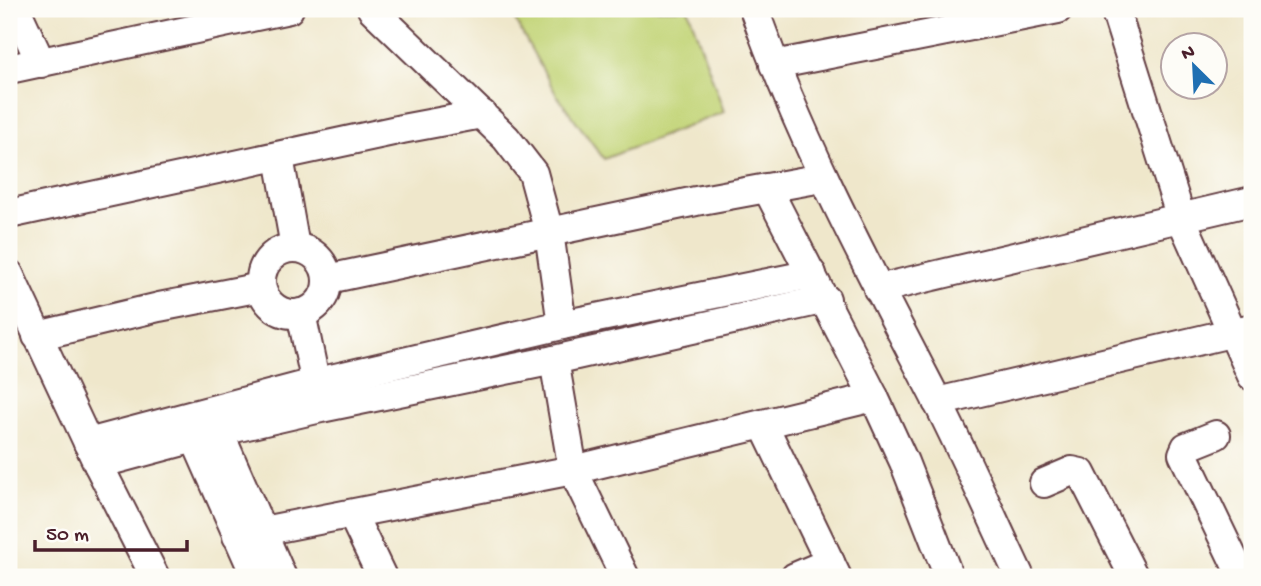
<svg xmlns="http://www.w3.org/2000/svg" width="1261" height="586" font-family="'Gochi Hand',sans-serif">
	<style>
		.green { fill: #c2d477; stroke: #867a51; stroke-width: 2 }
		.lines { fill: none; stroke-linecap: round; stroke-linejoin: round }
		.minor-casing { stroke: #633d43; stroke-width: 32 }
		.minor { stroke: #fff; stroke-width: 28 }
	</style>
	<rect width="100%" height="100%" fill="#fdfcf7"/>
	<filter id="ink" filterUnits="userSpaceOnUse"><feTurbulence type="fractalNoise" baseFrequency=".0143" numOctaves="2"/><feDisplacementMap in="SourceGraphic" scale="14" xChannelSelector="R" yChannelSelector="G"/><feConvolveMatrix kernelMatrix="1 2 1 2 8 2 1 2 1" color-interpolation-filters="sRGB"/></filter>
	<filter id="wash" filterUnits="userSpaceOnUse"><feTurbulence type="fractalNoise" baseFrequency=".00686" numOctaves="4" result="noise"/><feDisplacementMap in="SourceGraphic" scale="28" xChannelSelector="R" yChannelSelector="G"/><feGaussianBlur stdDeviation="1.57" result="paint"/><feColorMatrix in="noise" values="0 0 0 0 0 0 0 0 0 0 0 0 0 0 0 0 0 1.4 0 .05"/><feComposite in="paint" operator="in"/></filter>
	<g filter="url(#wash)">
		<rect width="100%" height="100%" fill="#efe7cb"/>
		<!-- green -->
		<polygon class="green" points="509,9 688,9 724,112 604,159 556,94"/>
	</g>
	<g filter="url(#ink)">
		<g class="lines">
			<!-- minor casing -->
			<g class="minor-casing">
				<g id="minor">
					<polyline points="16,9 41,63"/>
					<polyline points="372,9 506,138 533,173 549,232 562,325"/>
					<path d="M754 9C802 145 870 271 936 399 966 458 992 518 1020 577"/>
					<polyline points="1115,9 1181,218 1252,376"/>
					<polyline points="774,65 1058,9"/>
					<polyline points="9,69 289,9"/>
					<polyline points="279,157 295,247"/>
					<polyline points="822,178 767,188 874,397 904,462 949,577"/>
					<polyline points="9,214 402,129 482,114"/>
					<circle cx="294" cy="281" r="33"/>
					<polyline points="9,274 98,464 155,577"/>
					<polyline points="328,279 696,201 767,188"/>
					<polyline points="878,289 1252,201"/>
					<polyline points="301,313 319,399"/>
					<polyline points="37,336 159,307 261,287"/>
					<polyline points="554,360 573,470 625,577"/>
					<polyline points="937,402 1252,328"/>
					<polyline points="212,416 282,577"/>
					<polyline points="188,423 256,577"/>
					<polyline points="763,424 837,577"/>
					<polyline points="1216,435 1186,447 1183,454 1242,577"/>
					<polyline points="88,443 314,383 562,325 812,274"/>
					<polyline points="98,464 217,432 321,408 554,360 826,299"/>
					<polyline points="1044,483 1072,471 1081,473 1134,577"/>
					<polyline points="352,514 382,577"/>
					<polyline points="237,536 573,470 874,397"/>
					<polyline points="795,577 830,562"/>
				</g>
			</g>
			<!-- minor -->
			<use href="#minor" class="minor"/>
		</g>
	</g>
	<!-- margin -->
	<rect width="1261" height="586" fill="none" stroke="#fdfcf7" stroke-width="35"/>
	<!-- north arrow -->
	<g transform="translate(1194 66) rotate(336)"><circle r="33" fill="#fdfcf7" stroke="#b5a4a5" stroke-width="2"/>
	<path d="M0-5L12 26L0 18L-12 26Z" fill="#1f6fb2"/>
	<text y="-10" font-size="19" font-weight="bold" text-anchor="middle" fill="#4a1f2b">N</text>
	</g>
	<!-- scale -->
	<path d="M35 540v10h152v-10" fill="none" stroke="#4a1f2b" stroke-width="3.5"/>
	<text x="46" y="540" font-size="21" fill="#4a1f2b" stroke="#fdfcf7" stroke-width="5" paint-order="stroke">50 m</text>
</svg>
